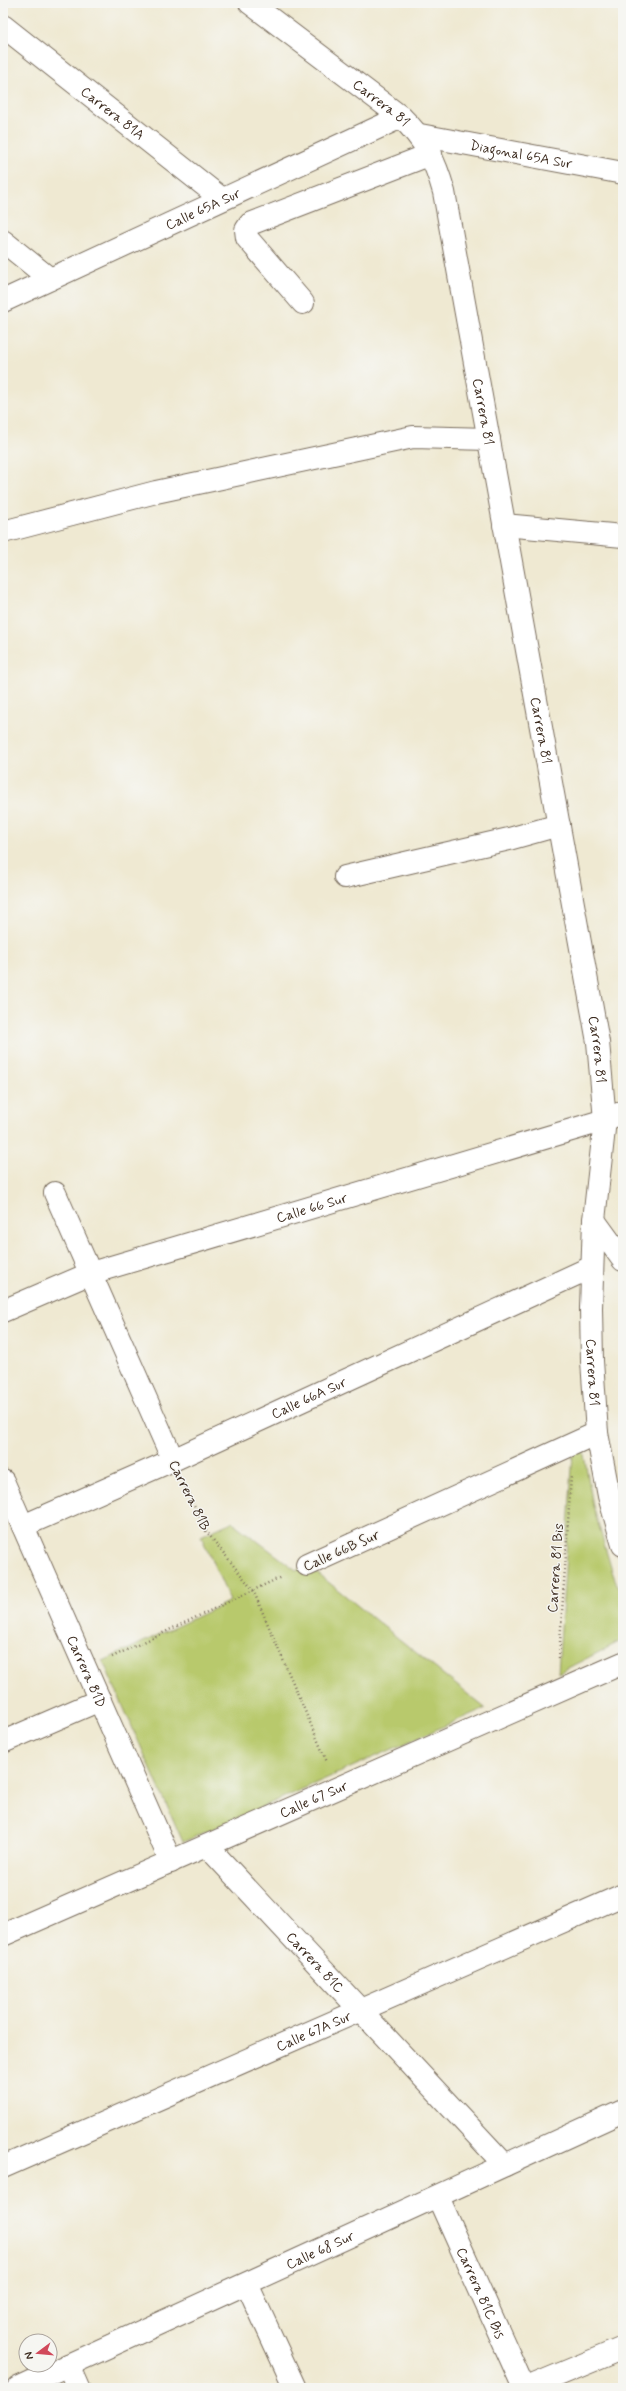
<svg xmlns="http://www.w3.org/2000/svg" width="626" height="2391" font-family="Mynerve,sans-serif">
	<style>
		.green { fill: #b8c96c; stroke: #7a7a45 }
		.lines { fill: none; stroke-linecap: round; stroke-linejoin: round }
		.minor-casing { stroke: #7a6d5d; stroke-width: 24 }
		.path { stroke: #7a6d5d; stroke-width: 2.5; stroke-dasharray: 1 3; stroke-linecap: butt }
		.minor { stroke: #fff; stroke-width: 22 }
		.labels { text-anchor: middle; stroke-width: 3; stroke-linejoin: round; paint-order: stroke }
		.street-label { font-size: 14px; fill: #3b2a1e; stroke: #f6f6f2 }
	</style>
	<rect width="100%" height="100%" fill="#f6f6f2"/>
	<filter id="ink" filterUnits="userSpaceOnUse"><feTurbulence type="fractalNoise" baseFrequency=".025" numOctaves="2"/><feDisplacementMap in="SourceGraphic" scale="8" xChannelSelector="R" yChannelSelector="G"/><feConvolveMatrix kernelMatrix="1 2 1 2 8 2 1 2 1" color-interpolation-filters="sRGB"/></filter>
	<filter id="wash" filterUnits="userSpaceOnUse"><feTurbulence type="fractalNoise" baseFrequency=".012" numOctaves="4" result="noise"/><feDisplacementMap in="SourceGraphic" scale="16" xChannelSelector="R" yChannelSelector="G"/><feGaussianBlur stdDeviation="0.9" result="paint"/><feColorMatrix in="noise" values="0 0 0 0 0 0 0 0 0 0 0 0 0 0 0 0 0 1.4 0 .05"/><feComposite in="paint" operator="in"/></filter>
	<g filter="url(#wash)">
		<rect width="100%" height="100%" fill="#efe9d2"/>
		<!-- green -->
		<g class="green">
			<polygon points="583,1449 593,1506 613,1574 623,1599 623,1640 558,1673 573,1453"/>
			<polygon points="232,1522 296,1570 307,1565 485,1708 183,1842 103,1661 230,1601 201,1536"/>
		</g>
	</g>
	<g filter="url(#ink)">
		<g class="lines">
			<!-- minor casing -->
			<g class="minor-casing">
				<g id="minor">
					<path id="s1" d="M250 3 401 117C425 140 435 160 444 192L598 1042 605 1120 594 1220 591 1308 592 1361 597 1433 609 1496 623 1545"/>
					<path id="s2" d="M3 26 222 199"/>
					<path id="s3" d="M420 135 623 173"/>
					<polyline points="3,241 50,279"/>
					<path id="s4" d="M3 301 401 117"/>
					<polyline points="303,303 247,238 246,230 250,224 431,154"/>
					<polyline points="504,525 623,536"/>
					<polyline points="3,532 156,492 413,437 489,439"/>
					<polyline points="345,877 509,839 559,825"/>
					<polyline points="55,1193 173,1460"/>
					<polyline points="594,1220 623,1260"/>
					<path id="s5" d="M3 1311 91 1273 605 1120 623 1112"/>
					<path id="s6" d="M3 1481 171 1862"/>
					<path id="s7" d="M23 1526 173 1460 592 1267"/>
					<polyline points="307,1565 597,1433"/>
					<polyline points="3,1742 100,1700"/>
					<path id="s8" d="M207 1846 505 2165"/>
					<path id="s9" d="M3 1935 623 1663"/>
					<path id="s10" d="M3 2167 623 1895"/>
					<path id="s11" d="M438 2197 524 2388"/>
					<polyline points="247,2284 295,2388"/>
					<polyline points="68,2365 78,2388"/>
					<path id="s12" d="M18 2388 623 2111"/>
					<polyline points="527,2388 623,2348"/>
				</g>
			</g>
			<!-- path -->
			<g class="path">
				<polyline points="186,1487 206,1531 253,1590 327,1762"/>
				<polyline points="112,1657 281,1577"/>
				<polyline points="559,1658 571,1477"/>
			</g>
			<!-- minor -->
			<use href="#minor" class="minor"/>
		</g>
	</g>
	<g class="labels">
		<!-- street labels -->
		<g class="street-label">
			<text dy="5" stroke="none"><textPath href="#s1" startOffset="165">Carrera 81</textPath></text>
			<text dy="5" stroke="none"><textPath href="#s2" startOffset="140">Carrera 81A</textPath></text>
			<text dy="5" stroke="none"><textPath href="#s3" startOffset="103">Diagonal 65A Sur</textPath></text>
			<text dy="5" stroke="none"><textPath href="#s4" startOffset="220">Calle 65A Sur</textPath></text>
			<text dy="5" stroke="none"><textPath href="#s1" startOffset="500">Carrera 81</textPath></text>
			<text dy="5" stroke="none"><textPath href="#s1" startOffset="824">Carrera 81</textPath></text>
			<text dy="5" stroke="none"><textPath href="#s1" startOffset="1148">Carrera 81</textPath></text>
			<text dy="5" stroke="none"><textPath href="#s5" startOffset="326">Calle 66 Sur</textPath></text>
			<text dy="5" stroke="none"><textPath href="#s1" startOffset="1472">Carrera 81</textPath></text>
			<text dy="5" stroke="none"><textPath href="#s7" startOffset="313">Calle 66A Sur</textPath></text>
			<text transform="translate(190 1495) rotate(64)" y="5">Carrera 81B</text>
			<text transform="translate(341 1550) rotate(-24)" y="5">Calle 66B Sur</text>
			<text transform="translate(555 1568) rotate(-86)" y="5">Carrera 81 Bis</text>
			<text dy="5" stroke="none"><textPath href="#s6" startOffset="208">Carrera 81D</textPath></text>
			<text dy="5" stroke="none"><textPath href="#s9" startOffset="339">Calle 67 Sur</textPath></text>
			<text dy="5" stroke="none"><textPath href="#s8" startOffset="159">Carrera 81C</textPath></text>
			<text dy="5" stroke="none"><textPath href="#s10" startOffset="339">Calle 67A Sur</textPath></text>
			<text dy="5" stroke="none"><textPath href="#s12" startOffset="332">Calle 68 Sur</textPath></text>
			<text dy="5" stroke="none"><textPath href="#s11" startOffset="105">Carrera 81C Bis</textPath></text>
		</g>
	</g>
	<!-- margin -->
	<rect width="626" height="2391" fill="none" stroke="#f6f6f2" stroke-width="16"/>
	<!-- north arrow -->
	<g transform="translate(38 2353) rotate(254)"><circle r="19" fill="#f6f6f2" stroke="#aba49d"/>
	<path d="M0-3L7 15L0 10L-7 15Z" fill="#d1495b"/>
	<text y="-6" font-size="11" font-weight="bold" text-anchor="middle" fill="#3b2a1e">N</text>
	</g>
</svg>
